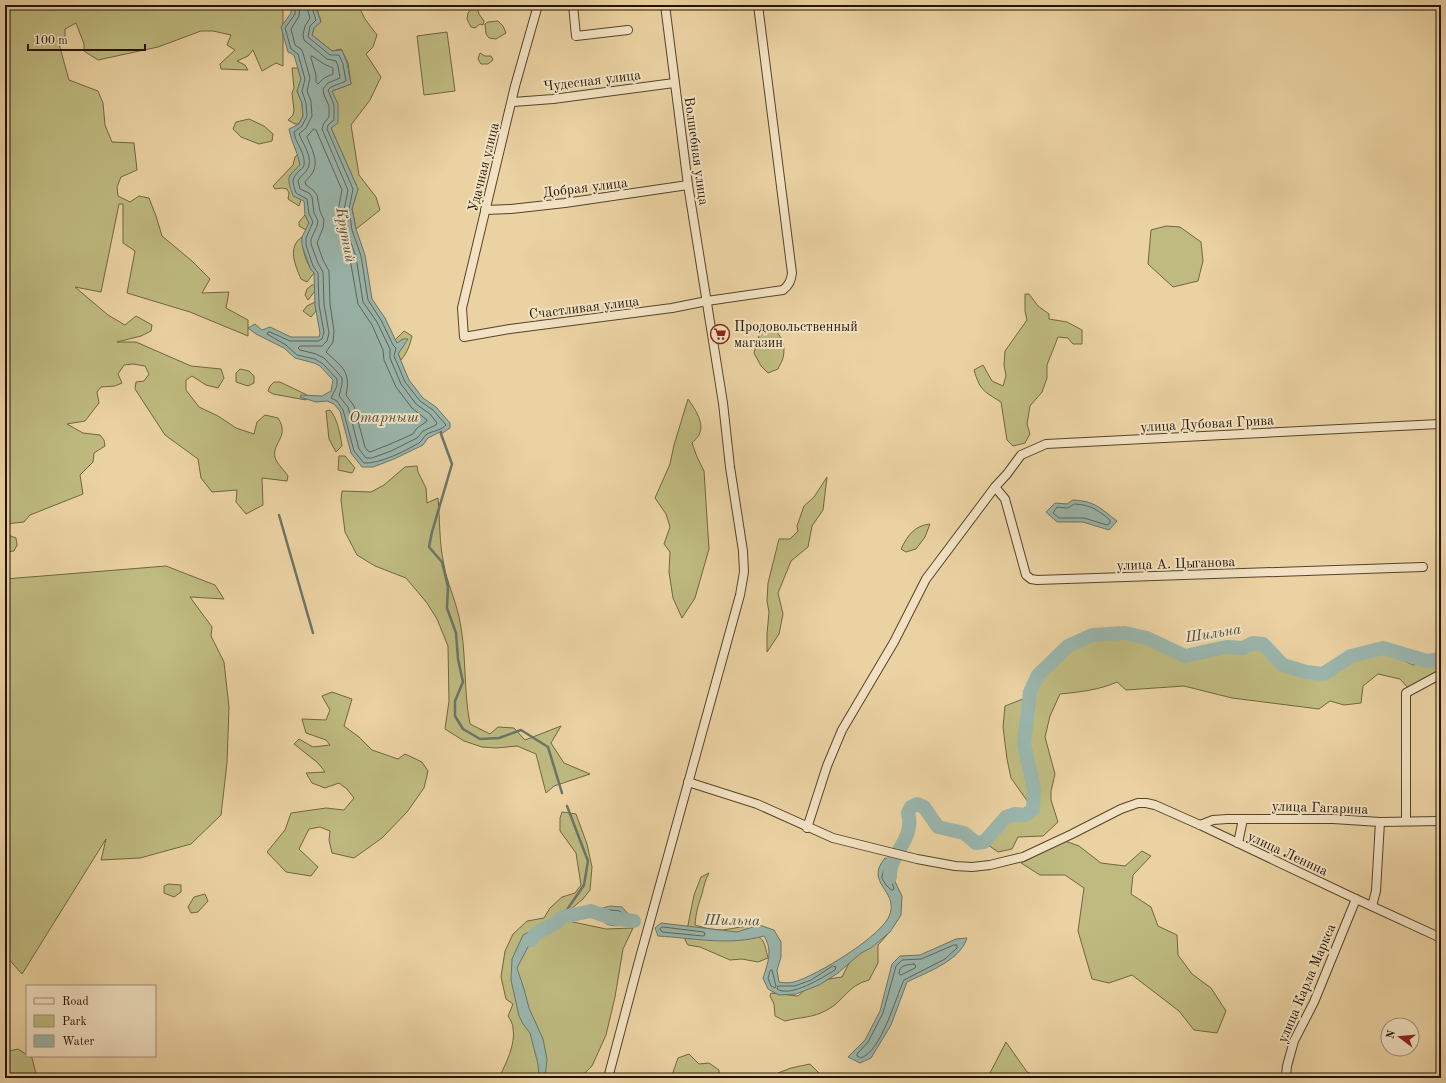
<svg xmlns="http://www.w3.org/2000/svg" width="1446" height="1083" font-family="'Old Standard TT',serif">
	<style>
		.green { fill: #beba80; stroke: #706640 }
		.water { fill: #9ab6ad; stroke: #6a7568 }
		.lines { fill: none; stroke-linecap: round; stroke-linejoin: round }
		.shore { stroke: #5e6457; stroke-width: 1 }
		.stream { stroke: #6a7568; stroke-width: 2.5 }
		.river { stroke: #9ab6ad; stroke-width: 14 }
		.street-casing { stroke: #554329; stroke-width: 10 }
		.street { stroke: #f2e2c3; stroke-width: 8 }
		.labels { text-anchor: middle; stroke-width: 4; stroke-linejoin: round; paint-order: stroke }
		.street-label { font-size: 14px; fill: #231301; stroke: #f2e2c3 }
		.poi-label { font-size: 14px; fill: #231301; stroke: #f2e2c3; text-anchor: start }
		.water-label { font-size: 15px; font-style: italic; fill: #4d4c3d; stroke: #f2e2c3 }
	</style>
	<rect width="100%" height="100%" fill="#ebd2a2"/>
	<filter id="stains"><feTurbulence type="fractalNoise" baseFrequency=".005" numOctaves="4"/><feColorMatrix values="0 0 0 0 .2 0 0 0 0 .09 0 0 0 0 .02 0 0 0 .5 -.17"/></filter>
	<radialGradient id="worn" r=".72"><stop offset=".6" stop-color="#630" stop-opacity="0"/><stop offset="1" stop-color="#630" stop-opacity=".3"/></radialGradient>
	<!-- green -->
	<g class="green">
		<path d="M5 5H283V66L276 63 262 71 253 50 248 56 237 61 245 65 248 70 221 69 220 64 235 50 227 45 231 35 213 31H201L158 47 98 60 84 51V44L76 23 65 29V38L59 44 69 80 98 91 103 103 105 125 112 142 134 143 137 170 121 177 117 187 118 196 130 202 139 196 149 198 156 216 162 236 192 261 210 279 202 293 229 292 226 308 248 320V336L190 312 127 293 135 251 123 243V204H119L101 292 75 287 108 315 125 325 136 316 152 325 151 331 141 336 117 342H136L191 366 221 369 224 378 218 388 206 385 192 376 186 380V390L199 407 218 416 236 428 254 434 257 422 265 415 278 418C291 438 269 444 276 460 279 466 285 471 288 476L287 481 262 478 263 505 246 514 236 502 237 490 212 492 201 478 198 459 165 435 135 389 136 382 144 381 149 374 145 366 133 364 124 365 118 374 122 383 115 386 101 387 97 392 99 403 85 421 67 424 83 433 100 435 104 440 105 446 94 453 93 462 80 475 83 494 30 515 24 522 5 524Z"/>
		<polygon points="317,5 358,5 365,19 377,35 373,47 366,54 381,77 370,100 351,125 359,175 376,197 380,210 356,229 352,208 358,189 331,128 332,91 351,84 348,63 341,49 332,51 312,35 314,28 321,21 318,13"/>
		<polygon points="473,7 477,8 479,14 484,21 483,25 480,24 475,28 471,27 467,19 468,13"/>
		<polygon points="498,21 503,26 506,33 496,39 489,38 486,34 485,24 488,22"/>
		<polygon points="447,32 455,91 424,95 417,36"/>
		<polygon points="480,53 485,56 491,56 493,60 488,64 481,64 478,59"/>
		<polygon points="292,68 298,68 301,79 297,91 302,103 303,116 299,124 295,124 288,120 293,115 294,110 292,93 294,88"/>
		<polygon points="249,119 264,126 273,134 272,141 259,144 241,137 233,129 236,122"/>
		<polygon points="298,154 300,165 290,175 293,195 301,200 299,206 288,199 289,193 287,189 282,188 275,189 273,186 293,165 295,157"/>
		<polygon points="305,215 309,223 306,230 299,226 299,222"/>
		<polygon points="1166,226 1180,227 1201,242 1203,261 1198,281 1173,287 1148,264 1151,230"/>
		<path d="M302 237C302 249 306 264 314 273L307 282 301 279C295 265 287 247 302 237Z"/>
		<polygon points="312,285 315,285 315,291 308,300 305,295 307,289"/>
		<path d="M1025 294H1029L1038 306 1049 314V319L1067 322 1082 330V344H1073L1068 338 1058 337 1047 365V378L1042 392 1030 406 1027 424 1030 434 1025 443 1013 446 1007 440 1001 402C983 391 980 390 974 370L983 365 992 381 1003 386 1006 376 1004 365 1005 351 1027 320 1025 311Z"/>
		<polygon points="315,302 316,311 311,317 303,311 307,306"/>
		<path d="M762 325C778 327 787 342 783 358 782 362 779 366 778 369L768 373 761 366 754 353Z"/>
		<path d="M404 331 412 336C410 345 407 353 401 360L398 354 401 349 403 339 397 344 395 340Z"/>
		<polygon points="240,369 249,371 254,376 254,383 248,386 236,382 236,373"/>
		<polygon points="274,382 280,382 307,395 306,400 273,394 268,391 270,386"/>
		<path d="M688 399C695 409 705 423 699 435 697 438 694 441 692 443L697 457 704 471 709 549 695 598 682 618 673 598 669 572 670 552 664 544 670 527 666 514 655 498 670 464 674 445Z"/>
		<path d="M330 410C338 420 340 434 342 446L336 452 329 439 326 411Z"/>
		<polygon points="339,456 345,456 355,468 352,473 338,470"/>
		<path d="M417 466 418 472 426 488 427 503 438 498C440 520 439 542 444 565 447 582 455 599 459 617 467 652 463 689 470 724L490 734 498 727 514 728 525 740 561 726 551 743 564 763 590 774 554 786 546 793 536 754 517 746 496 748 482 747 464 741 445 729 449 701 448 646 437 619 427 603 406 578 375 566 357 555 345 532 341 500 342 491 371 492 384 485 405 467Z"/>
		<polygon points="827,477 823,510 812,526 808,547 791,561 778,593 783,614 779,634 767,652 767,634 769,612 767,601 768,583 779,539 790,539 798,531 797,526 804,506 814,497"/>
		<path d="M930 524 925 537 916 549 906 552 901 549C908 535 914 526 930 524Z"/>
		<polygon points="5,534 16,538 17,545 14,551 5,552"/>
		<polygon points="166,566 215,585 224,599 190,597 212,627 211,636 224,662 229,707 227,763 221,815 191,844 140,858 101,860 106,839 22,974 5,955 5,579"/>
		<path d="M1125 633 1147 638 1185 656 1226 647 1243 648 1253 643 1263 644 1283 665 1306 672 1323 674 1351 656 1383 648 1386 652 1413 665 1441 659V674L1409 689 1400 679 1378 674 1363 686 1361 703 1344 705 1330 701 1319 709 1232 698 1184 686 1126 690 1117 682C1099 690 1080 692 1060 694L1050 716 1045 737 1055 774 1051 791V800L1058 822 1043 836 1018 837 1012 849 998 852 984 842 1006 817 1015 814 1025 815 1033 809 1011 778 1007 759 1003 727 1005 706 1023 699 1030 692 1038 675 1068 646 1092 635Z"/>
		<polygon points="332,692 352,699 344,726 359,737 372,750 398,759 405,754 422,762 428,771 424,788 407,812 382,838 354,858 332,853 329,840 330,831 320,827 309,829 299,849 318,867 311,876 286,872 267,852 285,830 291,813 326,808 344,810 354,798 347,789 339,783 325,788 312,783 306,773 325,772 318,763 294,744 299,739 313,747 330,745 326,740 306,733 302,719 326,720 330,710 322,696"/>
		<path d="M562 812 576 814 587 844 592 867 590 890 583 899 559 919 606 929 633 928 623 949 615 997 606 1035 592 1066 580 1078H499C506 1063 516 1044 513 1028 513 1024 510 1019 508 1016L513 1004 506 999 501 977 505 951 513 934 527 921 544 918 550 908 562 897 575 893 581 885 576 853 560 831V818Z"/>
		<polygon points="1065,841 1079,846 1101,863 1125,866 1142,851 1151,856 1133,875 1131,894 1151,907 1158,926 1177,935 1178,955 1192,974 1211,988 1226,1011 1217,1033 1194,1030 1179,1011 1132,975 1109,983 1092,979 1078,931 1084,888 1065,875 1040,875 1021,863"/>
		<path d="M709 873C705 880 704 886 702 894 698 906 696 912 695 925L709 929 723 930 753 925 748 933C765 937 764 942 768 958L758 962 742 959 730 960 700 947 688 945 685 940 694 895 701 877Z"/>
		<polygon points="168,884 181,885 181,892 174,897 164,893 164,886"/>
		<polygon points="205,894 208,901 198,912 191,913 188,907 194,897"/>
		<path d="M890 925 887 935 878 945V963L869 980C848 985 844 1001 827 1010 813 1018 800 1017 785 1021L775 1016 774 1004 770 996 771 993 798 996 815 981 842 977 854 953Z"/>
		<polygon points="1006,1042 1027,1072 1042,1078 994,1078 990,1073"/>
		<polygon points="18,1049 32,1058 37,1078 7,1078 5,1071 5,1052"/>
		<polygon points="689,1054 699,1064 709,1063 719,1070 719,1078 671,1078 678,1058"/>
		<polygon points="810,1064 824,1078 777,1078 778,1073 791,1068"/>
	</g>
	<!-- water -->
	<g class="water">
		<path d="M291 5H315L321 22 314 28 312 35 332 51 342 50 347 63 351 84 332 91 338 104V123L331 128 358 189 352 209 356 229 365 255 372 299 385 318 397 343 403 339H408L398 354 409 380 423 398 436 407 450 423V428L441 434 440 432 428 438 423 445 394 459 373 467H362L351 453 340 411 334 404 327 401 316 402 300 397 301 395 322 396 331 391 333 380 320 366 314 363 295 358 284 348 256 334 248 328 255 324 262 330 270 327 291 337H319L320 333 315 305 314 273 310 268 302 245V237L309 223 305 215 304 201 293 196C287 177 286 178 300 165 298 152 291 142 289 129L299 124 303 116 302 103 297 91 301 79 294 55 288 52 281 27 291 13Z"/>
		<path d="M1073 500C1095 501 1100 508 1117 521L1109 530 1083 522H1057L1046 512 1055 503 1067 504Z"/>
		<path d="M885 858 896 860 890 871 902 896 901 915 890 932 871 948 861 953 838 973 819 985 796 994 779 995 768 989 763 978C768 963 773 950 764 936 729 946 693 938 658 936L655 928 661 923 737 932 759 925 774 930 781 942V957L777 970 779 982C784 983 790 983 794 982 816 976 884 935 890 914 898 890 864 883 885 858Z"/>
		<path d="M610 906 622 907 630 916 627 925C605 927 607 925 592 911Z"/>
		<polygon points="540,926 547,931 530,943 517,968 524,989 529,1008 543,1039 547,1059 545,1078 539,1078 538,1064 530,1033 523,1024 519,1016 511,980 512,959 523,935"/>
		<path d="M967 938C960 961 927 972 907 982L891 1025 871 1058 860 1063 848 1057 865 1040 880 1011 892 964 900 956 920 955 956 939Z"/>
	</g>
	<g class="lines">
		<!-- shore -->
		<g class="shore">
			<path d="M295 5V14L285 28 291 49 298 54 305 79 302 91 306 103 307 116 302 126 294 132C295 143 306 153 304 165 303 168 302 169 300 170 291 179 292 181 296 193L307 199 309 214 313 222 306 238V245L313 266 318 273 319 305 324 332 322 339 318 341H290L270 332H268L267 334 286 345 297 355 315 359 323 364 337 379V386L331 398 337 401 343 410 354 451 364 463C380 464 405 451 419 443 422 441 423 437 427 434 433 431 442 430 446 425L433 410 420 401 405 382 394 356 396 348 393 345 381 320 368 300 361 256 352 230 349 209 353 189 327 129 328 125 334 120V105L328 90 331 87 346 81 343 64 339 55H330L308 37 310 26 316 20 311 5"/>
			<path d="M300 5 299 16 291 29 295 45 301 49 303 53 310 78 307 91 311 101 312 116 306 128 299 134C303 144 313 157 308 168 306 173 300 176 298 181L300 189 309 193 312 197 314 213 318 221 317 226 311 239V244L318 263 323 272 324 304 329 333 327 341 322 346H300L298 348 300 350 316 354 324 358 339 374 342 378V384L339 396 348 407 359 449 366 458H372L391 451 417 438 423 431 436 425 437 423 430 414 416 404 401 384 390 358V349L377 322 363 302 356 257 347 231 344 210 348 190 322 129 324 123 329 117V106L324 95 323 89 328 83 340 78 338 66 336 61 327 59 304 40 303 35 305 26 310 18 306 5"/>
			<polygon points="312,56 324,64 333,68 333,74 324,78 318,84 316,82 316,75 311,58"/>
			<path d="M314 129 316 130 342 190 338 211 341 233 350 259 358 304 372 325 383 350 384 360 396 387 412 408 427 420 426 422 417 428 413 434 388 445 370 452 368 451 365 447 354 406 346 395C351 371 342 367 326 352L333 342 334 331 330 304 329 271 323 260 317 243 323 228 324 220 320 211 317 195 313 190 306 185 305 182C307 179 311 176 313 172 319 161 311 147 307 137Z"/>
			<path d="M1075 504C1091 505 1098 510 1110 520V523L1107 525 1084 518H1059L1053 513 1057 507 1067 508Z"/>
			<polygon points="884,870 886,871 894,888 893,890 891,890 886,885 882,878"/>
			<path d="M610 910 620 911 625 916 624 920C615 924 607 922 601 914V912Z"/>
			<polygon points="663,927 704,932 705,935 703,936 662,932 660,929"/>
			<path d="M954 945H957V948L945 959 904 980C895 999 882 1050 861 1058L857 1056V1054L868 1042 883 1013 896 966 902 960 921 959Z"/>
			<path d="M914 964 916 966 915 968 901 975 899 974C899 965 906 965 914 964Z"/>
			<path d="M833 966 836 967 835 970C823 977 791 998 777 989L778 986H795L811 980Z"/>
			<polygon points="772,970 776,986 775,988 771,986 768,978 770,971"/>
		</g>
		<!-- stream -->
		<g class="stream">
			<polyline points="441,432 441,434 452,464 432,532 429,547 442,562 448,587 447,608 456,633 458,659 463,682 455,701 455,716 463,729 480,739 499,738 521,730 548,747 562,793"/>
			<polyline points="279,515 313,633"/>
			<polyline points="562,917 584,885 588,861 567,806"/>
		</g>
		<!-- river -->
		<g class="river">
			<path d="M890 877C888 855 916 839 908 813L911 807 917 804 924 807 938 827 964 833 976 843 984 842 1006 817 1015 814 1025 815 1033 809 1034 790 1024 744 1030 692 1038 675 1068 646 1092 635 1125 633 1147 638 1185 656 1226 647 1243 648 1253 643 1263 644 1283 665 1306 672 1323 674 1351 656 1383 648 1427 661 1441 659"/>
			<polyline points="531,940 535,934 556,923 562,917 591,911 611,918 634,921"/>
		</g>
		<!-- street casing -->
		<g class="street-casing">
			<g id="street">
				<path d="M538 5 515 86 462 308 464 337 510 329 672 308 707 301 783 290C789 285 791 281 792 273L758 5"/>
				<polyline points="573,5 576,36 628,30"/>
				<polyline points="513,102 553,99 674,83"/>
				<polyline points="485,210 511,209 565,203 688,185"/>
				<polyline points="995,487 1005,499 1026,575 1031,579 1037,580 1423,567"/>
				<polyline points="688,782 757,804 833,838 917,859 955,866 972,867 990,865 1023,857 1072,834 1121,809 1138,803 1146,803 1155,805 1200,825 1356,899 1441,938"/>
				<polyline points="1406,821 1406,693 1441,674"/>
				<polyline points="1200,825 1213,820 1227,819 1333,819 1380,822 1441,821"/>
				<polyline points="807,828 827,766 842,730 894,642 926,579 995,487 1007,474 1021,455 1046,444 1439,424"/>
				<polyline points="1238,843 1243,819"/>
				<polyline points="1372,906 1376,891 1380,822"/>
				<polyline points="608,1078 639,961 740,595 744,572 743,551 730,467 723,403 688,185 665,5"/>
				<polyline points="1287,1078 1286,1075 1287,1066 1294,1041 1314,1002 1356,899"/>
			</g>
		</g>
		<!-- street -->
		<use href="#street" class="street"/>
	</g>
	<!-- icons -->
	<defs>
		<g id="supermarket-ring" transform="scale(1)"><circle r="9.5" fill="#f2e2c3" stroke="#8f2418" stroke-width="1.5"/><path d="M-6-5.5h2.5l.6 2H6L4.5 2H-2.5L-4.4-4H-6ZM-1.5 3.2a1.3 1.3 0 1 0 .1 0ZM3 3.2a1.3 1.3 0 1 0 .1 0Z" fill="#8f2418"/></g>
	</defs>
	<g fill-rule="evenodd">
		<use href="#supermarket-ring" x="720" y="334"/>
	</g>
	<g class="labels">
		<!-- street labels -->
		<g class="street-label">
			<text transform="translate(592 80) rotate(-7)" y="5">Чудесная улица</text>
			<text transform="translate(697 151) rotate(82)" y="5">Волшебная улица</text>
			<text transform="translate(483 167) rotate(-76)" y="5">Удачная улица</text>
			<text transform="translate(585 187) rotate(-7)" y="5">Добрая улица</text>
			<text transform="translate(584 307) rotate(-7)" y="5">Счастливая улица</text>
			<text transform="translate(1207 423) rotate(-3)" y="5">улица Дубовая Грива</text>
			<text transform="translate(1176 563) rotate(-2)" y="5">улица А. Цыганова</text>
			<text transform="translate(1320 807) rotate(2)" y="5">улица Гагарина</text>
			<text transform="translate(1288 853) rotate(25)" y="5">улица Ленина</text>
			<text transform="translate(1306 983) rotate(-67)" y="5">улица Карла Маркса</text>
		</g>
		<!-- poi labels -->
		<g class="poi-label">
			<text x="734" y="331">Продовольственный<tspan x="734" dy="16">магазин</tspan></text>
		</g>
		<!-- water labels -->
		<g class="water-label">
			<text transform="translate(346 235) rotate(80)" y="5">Крутий</text>
			<text x="384" y="422">Отарныш</text>
			<text transform="translate(1213 633) rotate(-9)" y="5">Шильна</text>
			<text transform="translate(732 920) rotate(1)" y="5">Шильна</text>
		</g>
	</g>
	<!-- margin -->
	<rect width="1446" height="1083" fill="none" stroke="#ebd2a2" stroke-width="20"/>
	<rect x="6" y="6" width="1434" height="1071" fill="none" stroke="#231301" stroke-width="2"/>
	<rect x="10" y="10" width="1426" height="1063" fill="none" stroke="#231301"/>
	<!-- legend -->
	<rect x="26" y="985" width="130" height="72" fill="#f2e2c3" stroke="#9f8f75"/>
	<rect x="34" y="998" width="20" height="6" fill="#f2e2c3" stroke="#9f8f75"/>
	<text x="62" y="1005" font-size="12" fill="#231301">Road</text>
	<rect x="34" y="1015" width="20" height="12" fill="#beba80" stroke="#9f8f75"/>
	<text x="62" y="1025" font-size="12" fill="#231301">Park</text>
	<rect x="34" y="1035" width="20" height="12" fill="#9ab6ad" stroke="#9f8f75"/>
	<text x="62" y="1045" font-size="12" fill="#231301">Water</text>
	<!-- north arrow -->
	<g transform="translate(1400 1037) rotate(286)"><circle r="19" fill="#f2e2c3" stroke="#9f8f75"/>
	<path d="M0-3L7 15L0 10L-7 15Z" fill="#8f2418"/>
	<text y="-6" font-size="11" font-weight="bold" text-anchor="middle" fill="#231301">N</text>
	</g>
	<!-- scale -->
	<path d="M28 44v6h117v-6" fill="none" stroke="#231301" stroke-width="2"/>
	<text x="34" y="44" font-size="12" fill="#231301" stroke="#f2e2c3" stroke-width="3" paint-order="stroke">100 m</text>
	<rect width="100%" height="100%" filter="url(#stains)"/>
	<rect width="100%" height="100%" fill="url(#worn)"/>
</svg>
